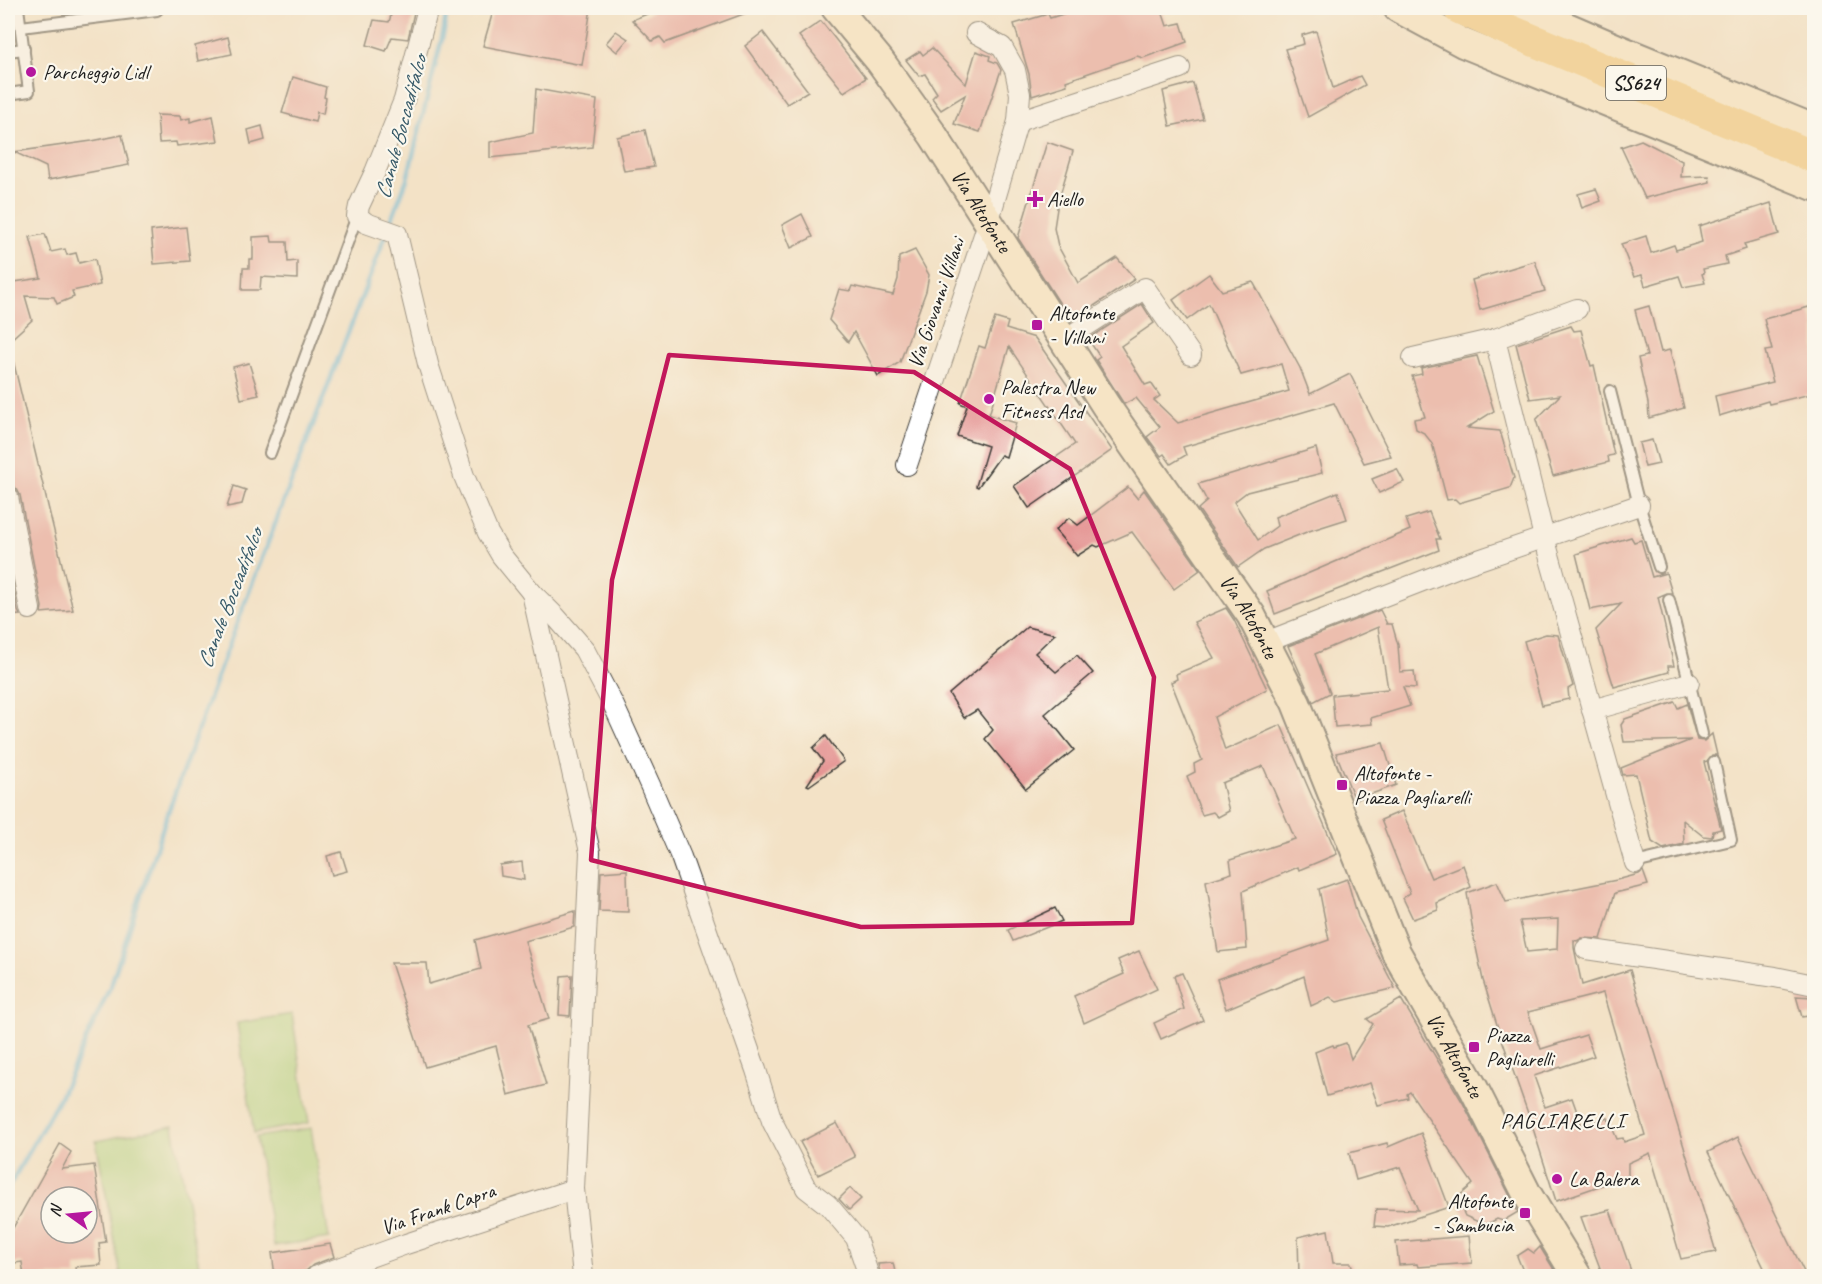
<svg xmlns="http://www.w3.org/2000/svg" width="1822" height="1284" font-family="Caveat,sans-serif">
	<style>
		.green { fill: #aad47f; stroke: #63784e; stroke-width: 1.5 }
		.lines { fill: none; stroke-linecap: round; stroke-linejoin: round }
		.stream { stroke: #5eb4da; stroke-width: 5 }
		.building { fill: #e49291; fill-rule: evenodd }
		.lane-casing { stroke: #3c3a36; stroke-width: 14 }
		.street-casing { stroke: #3c3a36; stroke-width: 22 }
		.secondary-casing { stroke: #3c3a36; stroke-width: 32 }
		.primary-casing { stroke: #3c3a36; stroke-width: 34 }
		.lane { stroke: #fff; stroke-width: 10 }
		.street { stroke: #fff; stroke-width: 20 }
		.secondary { stroke: #fae7c3; stroke-width: 28 }
		.primary { stroke: #f2c26a; stroke-width: 32 }
		.marked { fill: none; stroke: #c2185b; stroke-width: 4.5; stroke-linejoin: round }
		.poi-dot { fill: #b5179e; stroke: #fbf7ec; stroke-width: 2 }
		.labels { text-anchor: middle; stroke-width: 4.5; stroke-linejoin: round; paint-order: stroke }
		.shield { fill: #fbf7ec; stroke: #5f5e5a; stroke-width: 1.5 }
		.shield-label { font-size: 20px; font-weight: bold; fill: #1c1c1c }
		.poi-label { font-size: 21px; fill: #1c1c1c; stroke: #fbf7ec; text-anchor: start }
		.street-label { font-size: 21px; fill: #1c1c1c; stroke: #fbf7ec }
		.water-label { font-size: 22px; font-style: italic; fill: #365968; stroke: #fbf7ec }
		.neighbourhood-label { font-size: 22px; letter-spacing: 1.5px; fill: #1c1c1c; stroke: #fbf7ec }
	</style>
	<rect width="100%" height="100%" fill="#fbf7ec"/>
	<filter id="ink" filterUnits="userSpaceOnUse"><feTurbulence type="fractalNoise" baseFrequency=".0167" numOctaves="2"/><feDisplacementMap in="SourceGraphic" scale="12" xChannelSelector="R" yChannelSelector="G"/><feConvolveMatrix kernelMatrix="1 2 1 2 8 2 1 2 1" color-interpolation-filters="sRGB"/></filter>
	<filter id="wash" filterUnits="userSpaceOnUse"><feTurbulence type="fractalNoise" baseFrequency=".008" numOctaves="4" result="noise"/><feDisplacementMap in="SourceGraphic" scale="24" xChannelSelector="R" yChannelSelector="G"/><feGaussianBlur stdDeviation="1.35" result="paint"/><feColorMatrix in="noise" values="0 0 0 0 0 0 0 0 0 0 0 0 0 0 0 0 0 1.4 0 .05"/><feComposite in="paint" operator="in"/></filter>
	<g filter="url(#wash)">
		<rect width="100%" height="100%" fill="#f3e2c6"/>
		<!-- green -->
		<g class="green">
			<polygon points="292,1014 309,1123 254,1133 237,1023"/>
			<polygon points="173,1126 199,1266 142,1276 121,1276 96,1141"/>
			<polygon points="311,1128 329,1238 274,1246 256,1137"/>
		</g>
		<g class="lines">
			<!-- stream -->
			<g class="stream">
				<polyline points="389,226 407,179 444,30 447,8"/>
				<polyline points="8,1188 60,1097 111,985 167,815 226,652 386,234"/>
			</g>
		</g>
		<g id="blocks">
			<!-- building -->
			<g class="building">
				<polygon points="393,8 415,8 408,39 392,37 386,51 367,45 374,20 389,22"/>
				<polygon points="494,8 591,8 582,65 483,46"/>
				<polygon points="651,8 757,8 757,9 665,43 660,37 652,41 632,20 652,12"/>
				<polygon points="1082,8 1161,8 1167,26 1181,23 1187,42 1143,58 1137,56 1066,81 1067,85 1032,96 1029,74 1014,24 1048,14 1050,18"/>
				<polygon points="821,21 866,78 844,92 799,36"/>
				<polygon points="616,31 628,39 617,52 606,43"/>
				<polygon points="1316,31 1333,88 1360,76 1365,85 1308,117 1285,49 1304,44 1302,35"/>
				<polygon points="763,32 808,91 787,104 745,46"/>
				<polygon points="228,37 232,54 198,61 195,46"/>
				<polygon points="932,48 966,84 976,51 990,56 989,60 997,63 1001,70 980,132 954,124 965,95 941,110 932,98 937,93 925,74 919,76 906,60 920,51 923,55"/>
				<polygon points="293,77 326,87 324,97 326,98 323,114 317,112 315,122 282,113"/>
				<polygon points="1193,83 1203,119 1170,126 1163,91"/>
				<polygon points="536,89 597,100 592,147 490,158 490,142 533,133"/>
				<polygon points="157,115 180,116 181,120 190,118 190,122 213,116 218,141 177,146 176,142 159,143"/>
				<polygon points="262,126 265,140 251,144 248,130"/>
				<polygon points="645,130 654,167 624,171 617,137"/>
				<polygon points="122,135 129,165 48,180 46,167 14,152 92,141"/>
				<polygon points="1641,140 1682,161 1681,177 1709,176 1710,182 1645,198 1621,147"/>
				<polygon points="1047,142 1073,151 1058,202 1054,228 1058,246 1078,283 1117,258 1135,279 1071,321 1018,238"/>
				<polygon points="1596,189 1601,201 1582,208 1578,194"/>
				<polygon points="1771,203 1779,234 1744,244 1746,249 1725,256 1727,264 1703,269 1704,273 1702,274 1705,283 1683,287 1679,276 1645,286 1642,275 1634,277 1621,244 1646,236 1651,253 1674,245 1676,250 1702,242 1699,226"/>
				<polygon points="802,214 813,237 791,248 782,225"/>
				<polygon points="186,227 190,261 154,264 151,231"/>
				<polygon points="45,234 51,252 65,249 67,255 76,253 79,263 95,259 100,285 72,291 74,297 57,304 54,297 25,296 32,320 8,342 8,283 41,278 30,237"/>
				<polygon points="271,236 272,242 287,242 288,262 297,261 297,279 261,277 260,290 242,290 243,268 249,268 249,259 253,259 253,237"/>
				<polygon points="915,250 929,275 926,291 900,362 878,376 854,332 848,342 829,320 839,289 850,291 852,286 893,295 898,279 899,257"/>
				<polygon points="1535,261 1545,291 1480,310 1472,280"/>
				<polygon points="1209,274 1222,291 1253,282 1300,368 1310,394 1350,374 1391,456 1364,463 1334,403 1183,447 1186,455 1171,464 1164,454 1161,456 1147,437 1160,427 1136,398 1124,404 1096,360 1100,357 1088,339 1142,304 1154,323 1121,346 1145,385 1151,383 1160,396 1154,400 1178,423 1289,391 1281,364 1241,375 1209,304 1187,320 1173,300"/>
				<polygon points="1649,306 1661,352 1670,350 1684,408 1649,418 1648,403 1638,358 1647,356 1635,310"/>
				<polygon points="1809,307 1815,327 1815,393 1769,404 1768,401 1719,416 1715,396 1773,382 1765,351 1772,350 1764,319"/>
				<polygon points="995,318 1008,322 1006,329 1035,338 1112,450 1029,508 1014,486 1075,444 1009,347 989,415 1016,423 1006,457 1001,455 978,487 976,486 988,446 957,436 967,406 960,403 979,346 985,348"/>
				<polygon points="1571,326 1574,331 1581,330 1591,366 1594,365 1614,455 1608,456 1609,462 1553,476 1536,420 1560,395 1530,399 1516,344"/>
				<polygon points="1477,356 1494,411 1467,428 1500,431 1514,478 1510,488 1459,503 1455,499 1447,500 1432,443 1424,433 1416,429 1414,419 1425,417 1412,376 1422,374 1421,368"/>
				<polygon points="13,360 73,610 41,613 42,607 20,495 17,489 11,485 8,471 8,361"/>
				<polygon points="249,363 259,395 241,399 233,367"/>
				<polygon points="1652,440 1659,464 1645,467 1639,443"/>
				<polygon points="1316,448 1322,473 1247,492 1234,502 1258,540 1277,526 1275,517 1338,492 1347,519 1309,531 1264,549 1238,567 1198,509 1207,501 1198,484"/>
				<polygon points="1397,469 1404,482 1379,493 1372,479"/>
				<polygon points="234,486 246,490 242,504 227,507"/>
				<polygon points="1128,487 1137,498 1144,490 1200,570 1174,589 1132,532 1098,547 1094,545 1077,556 1055,530 1069,518 1078,525"/>
				<polygon points="1429,512 1440,539 1436,539 1439,550 1275,614 1267,591 1410,530 1406,519"/>
				<polygon points="1631,537 1634,542 1641,540 1652,577 1666,573 1672,593 1667,593 1658,597 1674,666 1668,666 1669,672 1614,687 1596,630 1621,604 1590,610 1576,554"/>
				<polygon points="8,557 18,611 20,615 8,616"/>
				<polygon points="1226,608 1234,620 1267,689 1214,717 1225,750 1281,725 1337,854 1299,870 1298,867 1243,891 1247,949 1218,952 1206,881 1232,873 1230,860 1295,839 1263,766 1222,783 1229,811 1218,817 1213,812 1202,815 1187,776 1195,772 1194,764 1202,760 1171,682 1177,679 1176,674 1214,658 1194,622"/>
				<polygon points="1380,610 1387,624 1385,624 1392,624 1398,645 1400,672 1414,671 1416,688 1403,687 1410,706 1371,718 1372,724 1335,727 1332,695 1388,689 1378,627 1315,654 1330,693 1313,702 1288,646"/>
				<polygon points="1027,627 1055,634 1035,653 1056,672 1077,655 1093,673 1045,714 1074,750 1026,789 985,739 993,730 977,710 964,718 949,694"/>
				<polygon points="1546,634 1558,635 1573,686 1568,689 1569,699 1542,705 1524,641"/>
				<polygon points="1675,702 1678,708 1687,704 1697,740 1704,741 1712,734 1717,755 1712,755 1707,761 1704,762 1721,829 1713,831 1712,837 1703,836 1683,820 1684,844 1663,849 1652,842 1636,774 1623,775 1621,768 1691,740 1624,742 1621,725 1625,719"/>
				<polygon points="826,736 844,761 809,786 807,785 823,761 813,748"/>
				<polygon points="1383,743 1396,785 1355,800 1336,753"/>
				<polygon points="1402,811 1431,878 1463,865 1471,887 1437,903 1438,910 1413,919 1403,898 1410,893 1381,820"/>
				<polygon points="341,852 347,871 332,875 327,856"/>
				<polygon points="522,862 524,880 501,876 500,865"/>
				<polygon points="627,870 628,912 599,911 601,872"/>
				<path d="M1643 871 1648 885 1615 893 1601 939 1582 938 1577 941 1574 940V948L1582 985 1630 970 1716 1252 1681 1259 1650 1153 1628 1163V1176L1556 1201 1530 1119 1499 1031 1483 980 1474 938 1467 893 1497 882 1506 902 1617 880 1639 874ZM1558 919 1557 949 1527 952 1520 921ZM1603 993 1645 1135 1624 1142 1623 1138 1617 1139 1608 1118 1582 1126 1572 1098 1545 1107 1534 1076 1594 1056 1586 1035 1541 1049 1528 1012Z"/>
				<polygon points="1347,879 1358,917 1395,988 1337,1002 1330,997 1311,1006 1304,976 1226,1009 1217,979 1329,940 1319,889"/>
				<polygon points="1055,908 1062,921 1013,941 1008,930"/>
				<polygon points="575,911 574,927 525,941 549,1019 528,1025 546,1085 508,1095 496,1046 425,1067 391,963 427,963 429,984 481,969 475,940"/>
				<polygon points="1139,951 1157,989 1084,1023 1074,996 1124,974 1118,960"/>
				<polygon points="1182,973 1203,1020 1161,1039 1154,1023 1184,1009 1174,976"/>
				<polygon points="572,975 570,1016 559,1015 561,976"/>
				<polygon points="1796,996 1812,997 1815,1015 1802,1017"/>
				<polygon points="1401,999 1463,1103 1518,1212 1503,1221 1497,1219 1485,1225 1465,1216 1457,1198 1473,1184 1410,1092 1407,1094 1408,1098 1378,1105 1370,1083 1327,1096 1315,1052 1333,1045 1334,1047 1346,1043 1351,1059 1373,1024 1367,1019"/>
				<polygon points="837,1123 855,1157 818,1175 800,1142"/>
				<polygon points="1421,1133 1449,1207 1388,1227 1374,1226 1376,1209 1418,1210 1400,1167 1356,1180 1349,1153 1387,1143 1388,1147"/>
				<polygon points="1738,1137 1806,1276 1768,1276 1708,1152"/>
				<path d="M60 1144 71 1152 62 1169 94 1165 106 1242 99 1243 101 1265 75 1267 76 1276H24L22 1262 8 1264V1237ZM51 1197H87V1233H51Z"/>
				<polygon points="850,1188 861,1199 849,1210 839,1199"/>
				<polygon points="1610,1210 1632,1274 1603,1276 1581,1217"/>
				<polygon points="1328,1230 1333,1263 1351,1263 1355,1276 1299,1276 1298,1237"/>
				<polygon points="1469,1236 1472,1263 1418,1267 1417,1264 1399,1265 1396,1242"/>
				<polygon points="330,1244 334,1257 313,1265 306,1271 284,1276 275,1276 272,1253"/>
				<polygon points="1540,1247 1558,1276 1525,1276 1517,1256 1528,1249 1534,1253"/>
				<polygon points="893,1263 896,1276 881,1276 878,1264"/>
			</g>
		</g>
	</g>
	<g filter="url(#ink)">
		<use href="#blocks" fill-opacity="0" stroke="#3c3a36" stroke-width="1.5"/>
		<g class="lines">
			<!-- lane casing -->
			<g class="lane-casing">
				<g id="lane">
					<polyline points="21,27 157,10 156,8"/>
					<polyline points="8,51 24,49"/>
					<polyline points="8,94 29,91 18,8"/>
					<polyline points="1610,391 1639,505 1659,567"/>
					<polyline points="270,453 357,216"/>
					<polyline points="1669,600 1702,734"/>
					<polyline points="1635,863 1731,840 1714,762"/>
				</g>
			</g>
			<!-- street casing -->
			<g class="street-casing">
				<g id="street">
					<polyline points="428,8 404,100 375,172 359,206 357,216 366,223 397,234 428,364 464,476 488,533 501,555 532,593 556,617 584,649 614,706 650,785 681,857 756,1070 772,1121 806,1188 828,1205 856,1238 869,1276"/>
					<polyline points="1018,121 1180,68"/>
					<polyline points="1495,339 1544,537 1635,863"/>
					<polyline points="1064,340 1145,288 1191,355"/>
					<polyline points="1413,358 1495,339 1577,309"/>
					<polyline points="907,465 988,223 1018,121 1020,94 1015,70 1002,47 976,33"/>
					<polyline points="8,497 30,609"/>
					<polyline points="532,593 590,852 574,1189 583,1276"/>
					<polyline points="1266,642 1461,566 1639,505"/>
					<polyline points="1592,710 1689,683"/>
					<polyline points="1586,949 1775,977 1814,985"/>
					<polyline points="317,1276 406,1244 574,1189"/>
				</g>
			</g>
			<!-- secondary casing -->
			<g class="secondary-casing">
				<g id="secondary">
					<path id="s1" d="M836 8 880 61 933 135 1106 406 1251 615 1296 703 1396 952 1474 1089 1527 1194 1577 1276"/>
					<polyline points="1398,8 1463,43 1814,186"/>
					<polyline points="1523,8 1618,49 1814,129"/>
				</g>
			</g>
			<!-- primary casing -->
			<g class="primary-casing">
				<polyline id="primary" points="1459,8 1506,29 1814,157"/>
			</g>
			<!-- lane -->
			<use href="#lane" class="lane"/>
			<!-- street -->
			<use href="#street" class="street"/>
			<!-- secondary -->
			<use href="#secondary" class="secondary"/>
			<!-- primary -->
			<use href="#primary" class="primary"/>
		</g>
	</g>
	<!-- marked area -->
	<path d="M0 0H1822V1284H0ZM669 355 914 372 1070 469 1154 677 1132 923 861 927 591 860 612 580Z" fill="#f3e2c6" fill-opacity=".55" fill-rule="evenodd"/>
	<path class="marked" d="M669 355 914 372 1070 469 1154 677 1132 923 861 927 591 860 612 580Z"/>
	<!-- markers -->
	<g class="poi-dot">
		<circle cx="31" cy="72" r="6"/>
		<path d="M1032 190h6v6h6v6h-6v6h-6v-6h-6v-6h6z"/>
		<rect x="1031" y="319" width="12" height="12" rx="3"/>
		<circle cx="989" cy="399" r="6"/>
		<rect x="1336" y="779" width="12" height="12" rx="3"/>
		<rect x="1468" y="1041" width="12" height="12" rx="3"/>
		<circle cx="1557" cy="1179" r="6"/>
		<rect x="1519" y="1207" width="12" height="12" rx="3"/>
	</g>
	<g class="labels">
		<!-- shield labels -->
		<rect class="shield" x="1606" y="66" width="60" height="34" rx="4.5"/>
		<g class="shield-label">
			<text x="1636" y="90">SS624</text>
		</g>
		<!-- poi labels -->
		<g class="poi-label">
			<text x="43" y="79">Parcheggio Lidl</text>
			<text x="1047" y="206">Aiello</text>
			<text x="1049" y="320">Altofonte<tspan x="1049" dy="24">- Villani</tspan></text>
			<text x="1001" y="394">Palestra New<tspan x="1001" dy="24">Fitness Asd</tspan></text>
			<text x="1354" y="780">Altofonte -<tspan x="1354" dy="24">Piazza Pagliarelli</tspan></text>
			<text x="1486" y="1042">Piazza<tspan x="1486" dy="24">Pagliarelli</tspan></text>
			<text x="1569" y="1186">La Balera</text>
			<text x="1513" y="1208" text-anchor="end">Altofonte<tspan x="1513" dy="24">- Sambucia</tspan></text>
		</g>
		<!-- street labels -->
		<g class="street-label">
			<text dy="7" stroke="none"><textPath href="#s1" startOffset="250">Via Altofonte</textPath></text>
			<text transform="translate(936 303) rotate(-71)" y="7">Via Giovanni Villani</text>
			<text dy="7" stroke="none"><textPath href="#s1" startOffset="736">Via Altofonte</textPath></text>
			<text dy="7" stroke="none"><textPath href="#s1" startOffset="1222">Via Altofonte</textPath></text>
			<text transform="translate(438 1209) rotate(-19)" y="7">Via Frank Capra</text>
		</g>
		<!-- water labels -->
		<g class="water-label">
			<text transform="translate(400 127) rotate(-75)" y="8">Canale Boccadifalco</text>
			<text transform="translate(229 598) rotate(-69)" y="8">Canale Boccadifalco</text>
		</g>
		<!-- neighbourhood labels -->
		<g class="neighbourhood-label">
			<text x="1563" y="1128">PAGLIARELLI</text>
		</g>
	</g>
	<!-- margin -->
	<rect width="1822" height="1284" fill="none" stroke="#fbf7ec" stroke-width="30"/>
	<!-- north arrow -->
	<g transform="translate(69 1215) rotate(285)"><circle r="28" fill="#fbf7ec" stroke="#a29f99" stroke-width="1.5"/>
	<path d="M0-4.5L10 22L0 15L-10 22Z" fill="#b5179e"/>
	<text y="-9" font-size="16" font-weight="bold" text-anchor="middle" fill="#1c1c1c">N</text>
	</g>
</svg>
